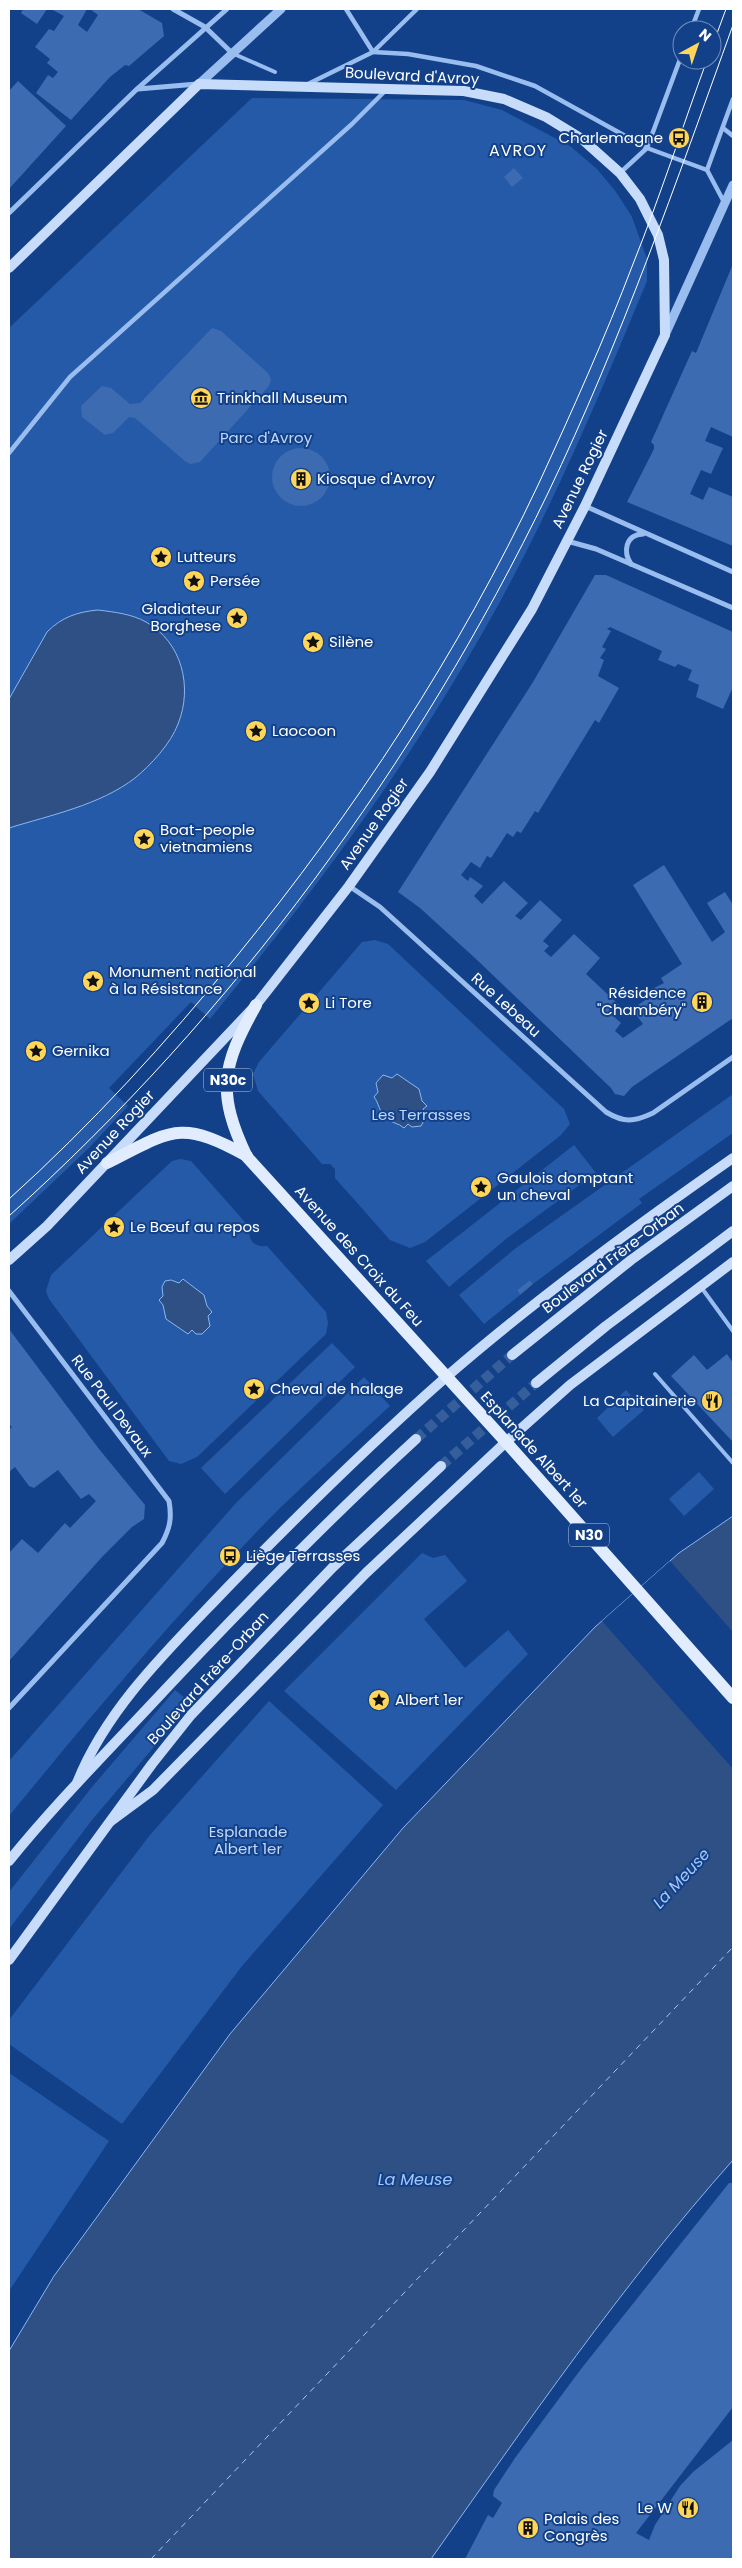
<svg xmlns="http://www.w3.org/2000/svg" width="742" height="2568" font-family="Poppins,sans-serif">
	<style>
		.green { fill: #255aa8 }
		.water { fill: #2e5085; stroke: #8bb7f3 }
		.pier { fill: #134189 }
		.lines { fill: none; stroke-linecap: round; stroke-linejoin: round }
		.ferry { stroke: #a5c7f7; stroke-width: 1; stroke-dasharray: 6 5; stroke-linecap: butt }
		.building { fill: #3c6bb2 }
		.secondary-tunnel { stroke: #365e9b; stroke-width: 10; stroke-dasharray: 10 5; stroke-linecap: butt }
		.service { stroke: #9abdf0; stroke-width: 4 }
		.pedestrian { stroke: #9abdf0; stroke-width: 4.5 }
		.minor { stroke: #9abdf0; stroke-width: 5 }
		.tertiary { stroke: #9abdf0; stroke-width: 9 }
		.secondary { stroke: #c7dbfb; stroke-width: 10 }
		.primary { stroke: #e2ecff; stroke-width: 12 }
		.tram { stroke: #fff; stroke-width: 1 }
		.labels { text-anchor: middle; stroke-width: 4; stroke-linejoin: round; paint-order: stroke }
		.shield { fill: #134189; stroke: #b8c6dc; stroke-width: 1 }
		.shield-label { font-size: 14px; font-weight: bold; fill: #fff }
		.street-label { font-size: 15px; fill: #fff; stroke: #134189 }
		.poi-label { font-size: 15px; fill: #fff; stroke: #134189; text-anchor: start }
		.park-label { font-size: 15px; fill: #c0d8fc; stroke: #134189 }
		.neighbourhood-label { font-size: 16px; letter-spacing: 1px; fill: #fff; stroke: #134189 }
		.water-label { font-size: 16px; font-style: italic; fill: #a5c7f7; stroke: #134189 }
	</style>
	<rect width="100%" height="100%" fill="#134189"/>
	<!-- green -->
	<g class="green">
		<path d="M252 98 464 100 502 110 570 146 597 169 616 192 632 217 647 259V281C594 409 540 537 469 656 394 785 305 903 210 1019L191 1002 109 1088 128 1106 89 1148 9 1224V328Z"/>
		<polygon points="375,940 388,944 564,1109 570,1124 561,1135 425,1242 410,1248 390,1240 335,1178 335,1169 330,1164 322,1164 258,1091 253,1074 259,1062 362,942"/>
		<polygon points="733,1094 733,1133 639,1199 642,1203 533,1284 530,1280 517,1290 520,1295 484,1324 459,1295 516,1248"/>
		<polygon points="574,1145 596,1173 506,1239 449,1287 426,1261"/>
		<path d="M180 1159 191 1161 251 1229 249 1232C250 1243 256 1247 267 1246L326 1312 328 1323 326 1334 197 1457 181 1464 169 1461 49 1299 46 1291 51 1275 172 1161Z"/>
		<polygon points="332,1343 355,1367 225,1494 201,1468"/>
		<path d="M364 1377 390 1406C353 1440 315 1474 279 1509 183 1606 95 1711 9 1816V1761L236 1503Z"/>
		<polygon points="626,1390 644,1410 613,1437 597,1418"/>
		<polygon points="699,1472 714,1489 684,1516 669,1499"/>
		<polygon points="422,1553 433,1558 445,1555 467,1581 424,1619 465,1668 508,1630 528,1654 396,1790 284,1691"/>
		<polygon points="175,1690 191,1703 92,1820 9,1929 9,1892 92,1787"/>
		<polygon points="269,1701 383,1805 242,1966 122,2124 9,2044 9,2020 150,1835"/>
		<polygon points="9,2073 109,2141 9,2291"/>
	</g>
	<!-- water -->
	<g class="water">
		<path d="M98 610C114 612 132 614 146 622 182 642 193 687 178 724 171 743 151 765 135 778 100 805 51 815 9 828V699L47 632C62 617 77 612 98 610Z"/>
		<path d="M397 1074 419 1089 422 1101 427 1106 423 1109 426 1117 421 1126 412 1127 408 1124 404 1128C399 1123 391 1123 386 1118 379 1112 379 1103 374 1097L378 1092 376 1083 383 1075 392 1078Z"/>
		<polygon points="183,1279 204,1295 207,1306 212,1312 208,1316 210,1326 202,1334 196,1334 192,1330 188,1334 166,1319 163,1305 159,1300 163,1296 162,1287 165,1281 171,1280 179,1283"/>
		<path d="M733 1516V2160C622 2285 527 2423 431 2559H9V2351L54 2276 230 2034 403 1828 595 1627 679 1553Z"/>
	</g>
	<!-- pier -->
	<polygon class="pier" points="670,1561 733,1632 733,1769 602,1621"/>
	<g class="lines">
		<!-- ferry -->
		<polyline class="ferry" points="151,2559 733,1947"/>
	</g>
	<!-- building -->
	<g class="building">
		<polygon points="23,9 47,9 37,24 21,13"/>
		<polygon points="51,9 87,9 78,25 87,32 98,15 90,9 138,9 162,23 164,36 129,66 125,65 110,77 71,120 36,93 48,75 53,78 58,72 47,63 50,59 35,47 49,29 54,31 64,16"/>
		<polygon points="18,81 66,126 9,189 9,91"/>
		<polygon points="514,168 523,178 512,187 504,177"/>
		<polygon points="733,264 733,437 711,427 705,441 723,448 711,474 701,470 690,494 703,500 709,487 733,497 733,546 627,502 654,449 654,445 651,442 692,351 696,353"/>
		<polygon points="212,328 221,331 268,373 271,379 269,386 200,462 191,464 186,462 135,418 129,417 113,433 105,435 82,417 81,406 102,386 111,388 130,404 140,403"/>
		<circle cx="301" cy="477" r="29"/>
		<polygon points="595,575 606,575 733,632 733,687 723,709 696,697 699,685 688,680 692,670 678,664 675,667 658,660 662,651 610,627 607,629 611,631 602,647 606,649 600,658 604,660 598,676 619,688 599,723 595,720 538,813 535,811 521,833 517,831 513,837 507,833 491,858 487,856 480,868 471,862 461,875 468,881 470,877 483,886 474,896 482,904 504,881 528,903 515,916 521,920 540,900 562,920 543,941 549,946 544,951 551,957 574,934 600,958 586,974 619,1005 611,1014 621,1023 615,1031 623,1038 643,1024 632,1009 653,995 650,990 664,983 661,978 682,964 633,885 664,865 712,942 725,932 707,903 725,892 733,905 733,1018 632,1087 624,1096 615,1094 611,1088 476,959 420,908 398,892 533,682"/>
		<polygon points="530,1280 533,1284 520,1295 517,1290"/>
		<polygon points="9,1329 99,1449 145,1505 144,1519 132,1527 102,1557 9,1661 9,1553 22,1539 38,1553 65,1523 70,1528 96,1501 89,1494 81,1499 58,1470 34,1488 29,1486 15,1467 9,1472 9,1430 12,1427 9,1424"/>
		<polygon points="727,1354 733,1363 733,1442 671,1376 694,1355 707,1370"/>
		<polygon points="729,2183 733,2183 733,2407 636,2533 649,2540 655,2525 680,2486 693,2472 733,2440 733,2559 465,2559 488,2515 493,2518 502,2503 493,2496 494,2490 515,2458 581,2369"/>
	</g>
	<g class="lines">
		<!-- secondary-tunnel -->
		<g class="secondary-tunnel">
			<polyline points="416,1439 512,1355"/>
			<polyline points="441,1466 536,1383"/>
		</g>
		<!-- service -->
		<g class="service">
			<polyline points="234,54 275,72"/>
			<polyline points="701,1287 733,1331"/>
			<polyline points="655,1374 733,1463"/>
		</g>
		<!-- pedestrian -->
		<g class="pedestrian">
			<polyline points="346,9 373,52 408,54 476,66 535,86 647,148 707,170 724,202"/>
			<polyline points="691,30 699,9"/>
			<polyline points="308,84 373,52 417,9"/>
			<polyline points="723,128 733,136"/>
			<polyline points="707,170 733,99"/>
			<polyline points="621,172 647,148 682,54"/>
			<polyline points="9,453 70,377 352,124 385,91"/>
		</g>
		<!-- minor -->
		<g class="minor">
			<polyline points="173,9 205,27 232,53"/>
			<polyline points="138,89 197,84"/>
			<polyline points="9,213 137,89 227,9"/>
			<polyline points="585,506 733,572"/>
			<polyline points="567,541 596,549 733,608"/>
			<path d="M631 564C623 552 625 535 643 534"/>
			<path d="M349 886 380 907 606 1112C624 1123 634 1122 653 1113L733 1057"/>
			<path d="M9 1291 169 1501C172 1518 170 1528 162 1543L9 1708"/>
		</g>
		<!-- tertiary -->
		<g class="tertiary">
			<polyline points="199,84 281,9"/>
			<polyline points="665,335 733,185"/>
		</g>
		<!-- secondary -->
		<g class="secondary">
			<polyline points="9,268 199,84 464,91 504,99 546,117 582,139 620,173 640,199 658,235 664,260 665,335 585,506 532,609 430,772 349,886 256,1005 47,1226 9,1260"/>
			<polyline points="512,1355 631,1260 733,1186"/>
			<polyline points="536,1383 606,1326 733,1231"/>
			<path d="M77 1783C107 1707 171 1647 227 1588 297 1516 369 1445 445 1378 536 1299 634 1227 733 1158"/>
			<polyline points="111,1821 153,1790 366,1573 506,1442 570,1385 733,1262"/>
			<path d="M9 1861C52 1808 100 1759 146 1710 234 1616 322 1525 416 1439"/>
			<polyline points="9,1960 152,1764 191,1715 333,1567 441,1466"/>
		</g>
		<!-- primary -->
		<g class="primary">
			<path d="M256 1005C222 1066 216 1092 247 1157L506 1442 733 1698"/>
			<path d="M107 1163C172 1130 180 1119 247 1156"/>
		</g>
		<!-- tram -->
		<g class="tram">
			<polyline points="712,47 726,9"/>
			<path d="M9 1199C91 1125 167 1042 236 957 355 811 459 653 539 483 572 411 605 338 633 264 660 197 682 128 707 60"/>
			<path d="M9 1216C233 1015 417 764 548 493 621 341 676 183 733 25"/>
		</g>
	</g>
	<!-- icons -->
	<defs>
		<g id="bus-disc" transform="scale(1.125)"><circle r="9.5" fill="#ffd658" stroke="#134189"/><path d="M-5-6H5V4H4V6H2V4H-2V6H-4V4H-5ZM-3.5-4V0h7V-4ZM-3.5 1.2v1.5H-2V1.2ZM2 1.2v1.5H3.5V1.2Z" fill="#111"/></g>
		<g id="museum-disc" transform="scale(1.125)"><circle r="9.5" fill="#ffd658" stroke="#134189"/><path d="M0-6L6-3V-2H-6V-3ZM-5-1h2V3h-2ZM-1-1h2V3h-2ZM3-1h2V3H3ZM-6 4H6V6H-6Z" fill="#111"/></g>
		<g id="building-disc" transform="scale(1.125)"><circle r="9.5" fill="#ffd658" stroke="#134189"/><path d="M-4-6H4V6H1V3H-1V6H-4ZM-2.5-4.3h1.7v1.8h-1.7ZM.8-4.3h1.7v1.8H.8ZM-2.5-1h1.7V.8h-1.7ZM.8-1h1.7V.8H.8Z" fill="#111"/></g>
		<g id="sight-disc" transform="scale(1.125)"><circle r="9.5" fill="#ffd658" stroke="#134189"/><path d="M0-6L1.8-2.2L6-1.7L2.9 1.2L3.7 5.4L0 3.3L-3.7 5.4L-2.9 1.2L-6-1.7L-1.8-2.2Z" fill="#111"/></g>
		<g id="restaurant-disc" transform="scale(1.125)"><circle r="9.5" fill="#ffd658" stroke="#134189"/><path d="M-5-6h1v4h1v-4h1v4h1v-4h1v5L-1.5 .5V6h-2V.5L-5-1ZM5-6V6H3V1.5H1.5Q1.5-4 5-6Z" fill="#111"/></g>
	</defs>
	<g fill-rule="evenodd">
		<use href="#bus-disc" x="679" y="138"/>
		<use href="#museum-disc" x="201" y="398"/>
		<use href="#building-disc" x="301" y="479"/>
		<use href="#sight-disc" x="161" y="557"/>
		<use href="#sight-disc" x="194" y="581"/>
		<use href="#sight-disc" x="237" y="618"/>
		<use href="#sight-disc" x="313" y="642"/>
		<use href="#sight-disc" x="256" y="731"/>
		<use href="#sight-disc" x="144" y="839"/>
		<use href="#sight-disc" x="93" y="981"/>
		<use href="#building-disc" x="702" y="1002"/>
		<use href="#sight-disc" x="309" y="1003"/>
		<use href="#sight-disc" x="36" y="1051"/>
		<use href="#sight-disc" x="481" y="1187"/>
		<use href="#sight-disc" x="114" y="1227"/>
		<use href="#sight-disc" x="254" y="1389"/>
		<use href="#restaurant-disc" x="712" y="1401"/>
		<use href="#bus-disc" x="230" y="1556"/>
		<use href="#sight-disc" x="379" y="1700"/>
		<use href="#restaurant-disc" x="688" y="2508"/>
		<use href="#building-disc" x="528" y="2528"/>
	</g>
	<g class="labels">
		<!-- shield labels -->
		<g class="shield">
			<rect x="204" y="1068.5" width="48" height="23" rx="4"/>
			<rect x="569" y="1523.5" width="40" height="23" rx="4"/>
		</g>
		<g class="shield-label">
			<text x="228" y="1085">N30c</text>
			<text x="589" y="1540">N30</text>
		</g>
		<!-- street labels -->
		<g class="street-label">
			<text transform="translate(412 76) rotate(3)" y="5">Boulevard d'Avroy</text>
			<text transform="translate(580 479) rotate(-64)" y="5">Avenue Rogier</text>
			<text transform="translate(374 824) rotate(-55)" y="5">Avenue Rogier</text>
			<text transform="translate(506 1005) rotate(42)" y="5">Rue Lebeau</text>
			<text transform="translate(115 1132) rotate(-47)" y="5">Avenue Rogier</text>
			<text transform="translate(359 1256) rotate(48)" y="5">Avenue des Croix du Feu</text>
			<text transform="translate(613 1258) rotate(-37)" y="5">Boulevard Frère-Orban</text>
			<text transform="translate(112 1406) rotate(53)" y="5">Rue Paul Devaux</text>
			<text transform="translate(534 1450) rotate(48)" y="5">Esplanade Albert 1er</text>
			<text transform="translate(208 1678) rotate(-48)" y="5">Boulevard Frère-Orban</text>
		</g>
		<!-- poi labels -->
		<g class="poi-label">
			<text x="663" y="143" text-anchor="end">Charlemagne</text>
			<text x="217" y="403">Trinkhall Museum</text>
			<text x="317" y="484">Kiosque d'Avroy</text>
			<text x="177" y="562">Lutteurs</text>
			<text x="210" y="586">Persée</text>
			<text x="221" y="614" text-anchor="end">Gladiateur<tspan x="221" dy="17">Borghese</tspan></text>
			<text x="329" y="647">Silène</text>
			<text x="272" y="736">Laocoon</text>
			<text x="160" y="835">Boat-people<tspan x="160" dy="17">vietnamiens</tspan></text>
			<text x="109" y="977">Monument national<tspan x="109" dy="17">à la Résistance</tspan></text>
			<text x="686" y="998" text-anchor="end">Résidence<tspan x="686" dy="17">"Chambéry"</tspan></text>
			<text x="325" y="1008">Li Tore</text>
			<text x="52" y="1056">Gernika</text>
			<text x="497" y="1183">Gaulois domptant<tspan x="497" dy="17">un cheval</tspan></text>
			<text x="130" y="1232">Le Bœuf au repos</text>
			<text x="270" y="1394">Cheval de halage</text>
			<text x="696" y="1406" text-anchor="end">La Capitainerie</text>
			<text x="246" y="1561">Liège Terrasses</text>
			<text x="395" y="1705">Albert 1er</text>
			<text x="672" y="2513" text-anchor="end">Le W</text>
			<text x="544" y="2524">Palais des<tspan x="544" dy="17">Congrès</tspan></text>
		</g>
		<!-- park labels -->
		<g class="park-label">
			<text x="266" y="443">Parc d'Avroy</text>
			<text x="421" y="1120">Les Terrasses</text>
			<text x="248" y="1837">Esplanade<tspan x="248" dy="17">Albert 1er</tspan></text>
		</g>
		<!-- neighbourhood labels -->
		<g class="neighbourhood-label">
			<text x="518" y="156">AVROY</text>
		</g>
		<!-- water labels -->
		<g class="water-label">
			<text transform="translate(681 1878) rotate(-47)" y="6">La Meuse</text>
			<text x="415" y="2185">La Meuse</text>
		</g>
	</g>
	<!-- border -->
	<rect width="742" height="2568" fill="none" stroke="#ffffff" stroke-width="20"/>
	<!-- north arrow -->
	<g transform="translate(697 45) rotate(40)"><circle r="24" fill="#134189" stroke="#718db8"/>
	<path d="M0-4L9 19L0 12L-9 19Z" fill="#ffd658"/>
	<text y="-8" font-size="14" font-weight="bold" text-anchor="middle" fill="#ffffff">N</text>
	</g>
</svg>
